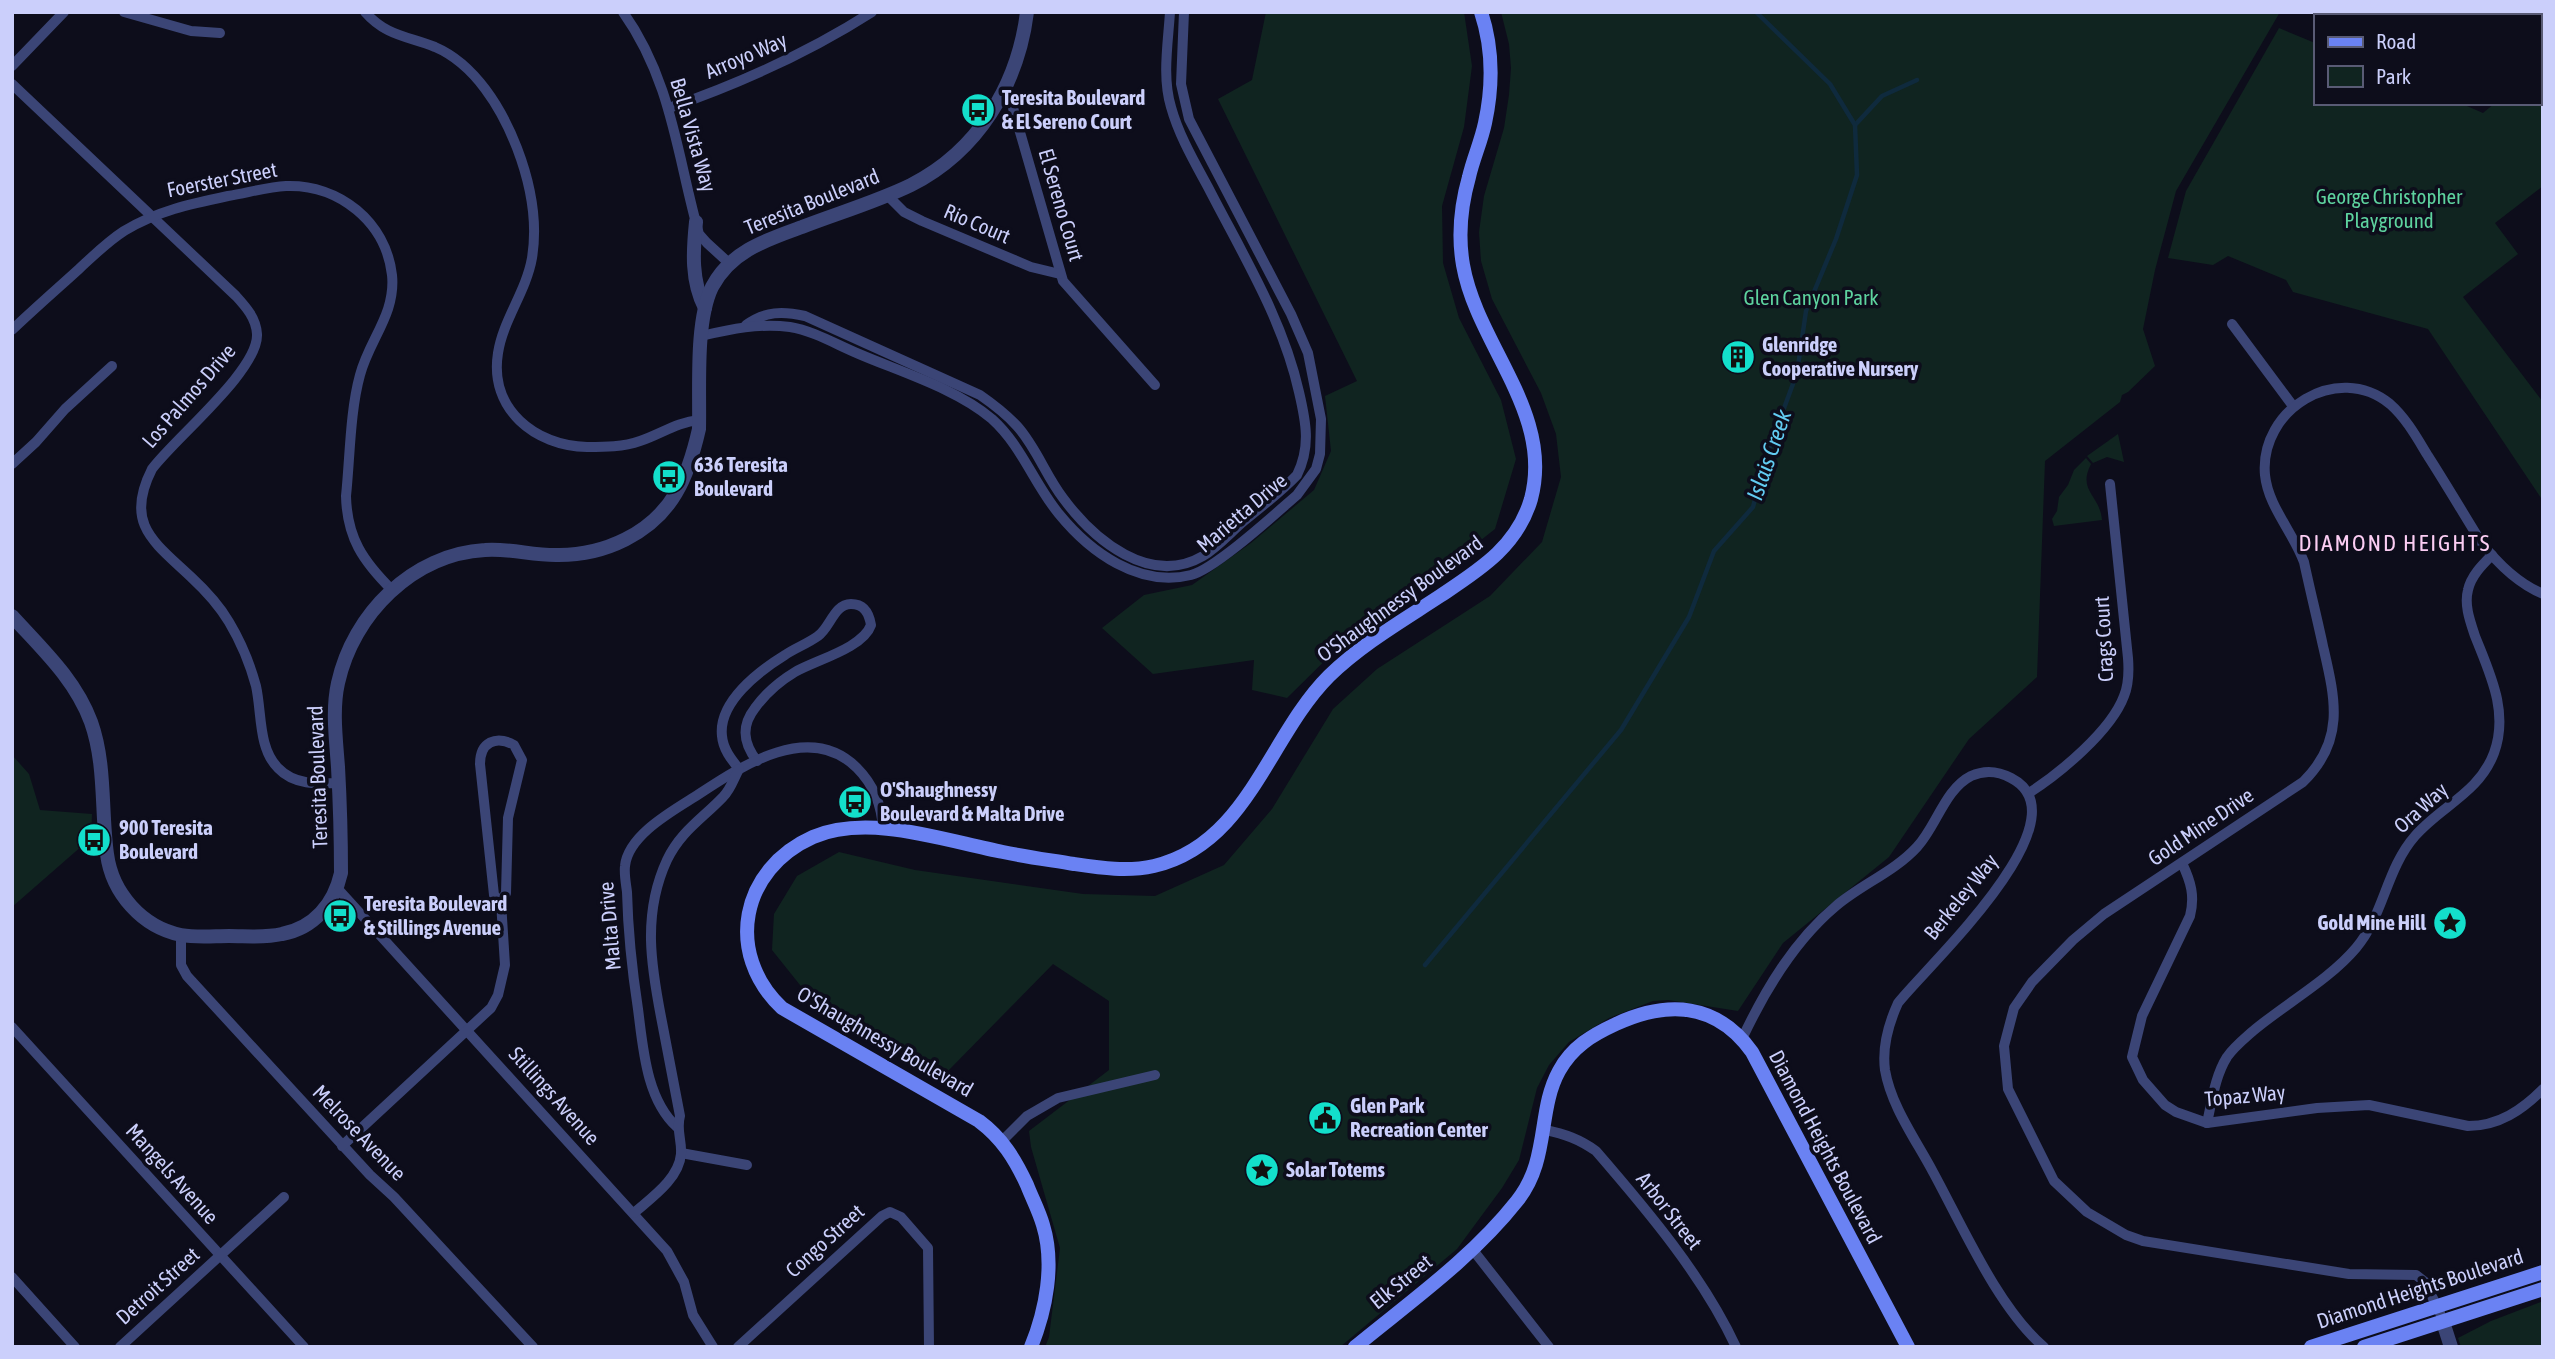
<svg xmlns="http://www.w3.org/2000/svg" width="2555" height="1359" font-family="'Asap Condensed',sans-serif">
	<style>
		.green { fill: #102420 }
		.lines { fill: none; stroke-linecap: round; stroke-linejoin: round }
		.stream { stroke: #0f2a3d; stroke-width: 4.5 }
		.minor { stroke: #3b4576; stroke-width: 10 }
		.tertiary { stroke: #3b4576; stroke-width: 14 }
		.secondary { stroke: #6a82f3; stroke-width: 14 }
		.labels { text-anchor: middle; stroke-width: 7; stroke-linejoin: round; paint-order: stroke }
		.street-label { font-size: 21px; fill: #cbcffb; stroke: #0d0d1b }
		.poi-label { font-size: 21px; font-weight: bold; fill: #cbcffb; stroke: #0d0d1b; text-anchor: start }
		.park-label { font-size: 21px; fill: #5ed39f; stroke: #0d0d1b }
		.water-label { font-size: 23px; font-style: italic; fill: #62ccf2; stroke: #0d0d1b }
		.neighbourhood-label { font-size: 23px; letter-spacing: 2px; fill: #fbcdf3; stroke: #0d0d1b }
	</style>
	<rect width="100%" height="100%" fill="#0d0d1b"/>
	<!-- green -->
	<g class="green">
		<polygon points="1266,12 1464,12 1472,66 1464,127 1442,206 1443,263 1459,318 1501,400 1516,459 1495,529 1420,588 1354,632 1287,698 1252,690 1254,660 1153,674 1102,628 1144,595 1192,585 1251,543 1314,490 1331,451 1325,396 1357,381 1218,99 1252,80"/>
		<polygon points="1501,12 2280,12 2176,191 2155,270 2143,329 2155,366 2128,392 2122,395 2120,402 2045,461 2037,677 1969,739 1889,857 1783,943 1738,1011 1668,1000 1653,1001 1609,1018 1569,1042 1549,1065 1537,1088 1519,1160 1502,1188 1457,1249 1340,1347 1045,1347 1049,1337 1060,1248 1031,1147 1029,1131 1109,1070 1109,1001 1053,964 947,1072 812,1000 772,950 774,914 797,876 839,852 915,870 1083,894 1155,896 1224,865 1272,809 1333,709 1377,669 1490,596 1542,542 1561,477 1556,434 1541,393 1492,299 1481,261 1479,232 1484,196 1504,128 1509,95 1511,68 1509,44"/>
		<polygon points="2279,28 2315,43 2315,103 2460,103 2483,113 2495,103 2539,103 2539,67 2543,64 2543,186 2495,223 2518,254 2463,297 2543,402 2543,501 2428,329 2293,292 2286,280 2228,256 2213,265 2168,258 2186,191"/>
		<polygon points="2118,434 2124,462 2107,457 2093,463 2087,456"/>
		<path d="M2086 458 2091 464C2077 491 2100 495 2102 520L2054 526 2052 519 2057 511 2059 497 2068 485 2074 470Z"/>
		<polygon points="12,755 29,774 40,810 92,814 91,838 12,907"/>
		<polygon points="2543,1301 2543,1347 2461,1347 2458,1338 2491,1321"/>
	</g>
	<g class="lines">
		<!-- stream -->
		<g class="stream">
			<polyline points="1855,125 1882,96 1917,80"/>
			<polyline points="1425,965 1621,730 1689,617 1714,551 1753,507 1766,457 1797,373 1806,311 1836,239 1857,175 1855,125 1830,84 1756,12"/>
		</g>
		<!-- minor -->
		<g class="minor">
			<polyline points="124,12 191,31 220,33"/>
			<path d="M365 12C386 36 407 36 435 47 475 64 502 109 517 148 530 182 538 221 532 258 526 292 503 320 498 353 489 409 535 446 587 447 605 447 623 447 640 441 661 434 677 422 699 420"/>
			<path d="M623 12C672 81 677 156 699 234L707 243 730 264"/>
			<polyline points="12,66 64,12"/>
			<path d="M12 84 236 296C246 307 256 318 257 334 259 370 175 438 152 469 124 524 154 542 191 577 205 590 219 605 229 622 241 642 250 664 256 686 262 713 258 748 278 768 294 785 317 784 339 783"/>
			<polyline points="1007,87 1063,281 1155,385"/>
			<path d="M669 108C741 83 808 53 872 12"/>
			<polyline points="887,195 904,212 922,221 1031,267 1060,274"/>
			<polyline points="2232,324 2293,406"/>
			<path d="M746 325C765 311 783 311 805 316L980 395C993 404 1006 414 1017 426 1036 447 1046 476 1063 498 1094 540 1150 587 1203 556 1218 547 1231 532 1244 521 1262 506 1281 492 1297 475 1311 447 1306 422 1299 392 1283 320 1243 255 1209 189 1195 163 1179 136 1171 107 1162 77 1168 44 1170 12"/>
			<path d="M12 330C34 309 57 289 79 269 93 256 107 242 124 231 157 211 190 204 228 196 247 193 267 187 286 186 339 184 386 222 392 275 396 314 369 340 360 375 350 411 350 458 346 496 347 538 363 561 392 590"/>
			<path d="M701 336C731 329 759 323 790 327 814 331 837 345 859 354 901 372 957 389 992 419 1022 446 1034 484 1059 514 1090 552 1139 588 1191 575 1215 569 1275 514 1297 495L1316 469 1320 454 1321 419 1308 353 1291 314 1189 119 1181 84 1184 12"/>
			<polyline points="12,464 36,442 65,409 112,366"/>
			<path d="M739 769C731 759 723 749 722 736 718 702 759 671 785 655 795 648 807 644 818 636 830 628 834 604 851 604 864 604 869 613 871 625 863 648 816 660 795 672 780 681 766 693 755 708 741 726 743 743 757 761"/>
			<path d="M2029 793C2060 773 2111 731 2124 696 2129 684 2129 671 2128 658L2110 484"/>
			<path d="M2182 863C2191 882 2195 896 2190 916L2142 1016 2132 1057 2143 1080 2165 1105 2176 1112 2207 1123 2317 1108 2369 1105 2468 1126C2499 1126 2522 1110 2543 1089"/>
			<polyline points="338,889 667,1251 684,1282 693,1315 713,1347"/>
			<polyline points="181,935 181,965 187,976 370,1175 394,1197 533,1347"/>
			<polyline points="12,1027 304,1347"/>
			<path d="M1742 1039C1765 990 1794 941 1836 906 1862 884 1894 872 1917 847 1936 827 1945 789 1971 776 1984 770 1998 771 2011 778 2089 818 1926 967 1898 1003 1888 1025 1882 1047 1885 1070 1891 1106 1916 1140 1933 1172 1962 1225 1998 1308 2044 1347"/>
			<path d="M2207 1123C2212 1101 2215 1076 2227 1057 2234 1047 2244 1039 2253 1031 2285 1004 2329 980 2356 948 2384 915 2386 869 2415 836 2441 806 2479 793 2494 753 2509 712 2490 674 2475 636 2470 621 2464 605 2468 590 2471 576 2482 565 2492 555"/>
			<path d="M677 1127C646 1099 643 1047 638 1009 632 970 628 931 627 892 626 884 624 874 625 866 628 834 676 809 699 794 743 765 810 721 857 768 874 785 882 806 883 830"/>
			<path d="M1545 1130C1565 1134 1579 1139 1596 1151 1647 1210 1703 1276 1736 1347"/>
			<polyline points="1002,1141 1027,1116 1058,1098 1155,1075"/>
			<path d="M342 1146 491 1008 498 995 505 965 501 902 506 893 508 818 522 760 514 745C496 735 480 742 480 764L494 895 501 902"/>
			<polyline points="681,1153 747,1165"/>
			<path d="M634 1213C651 1198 679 1179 681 1154 682 1140 676 1130 680 1116 674 1085 668 1053 662 1022 651 966 642 914 667 860 681 831 702 819 723 797 731 789 734 778 739 769"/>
			<polyline points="1473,1250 1549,1347"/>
			<polyline points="12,1277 75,1347"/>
			<path d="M2440 1313 2425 1282 2416 1275 2349 1274 2143 1241 2126 1235 2087 1212 2054 1181 2008 1089 2004 1046 2014 1008 2032 982 2073 940 2104 914 2303 782C2346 740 2335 698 2323 646 2317 618 2310 590 2304 562 2293 532 2268 506 2265 475 2259 410 2337 361 2390 404 2406 418 2417 438 2428 456 2446 484 2463 513 2481 542 2498 564 2517 583 2543 594"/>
			<polyline points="120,1347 284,1197"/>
			<polyline points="738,1347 882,1216 890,1212 901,1217 928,1248 929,1347"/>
		</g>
		<!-- tertiary -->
		<g class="tertiary">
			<path d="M696 222C693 251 691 281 705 308"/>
			<path d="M12 616C42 649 75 679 91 722 106 764 101 811 107 854 112 893 142 927 181 935 197 938 214 936 229 936 247 936 265 938 282 934 314 928 334 904 341 873 341 838 340 803 338 767 336 739 332 710 338 683 353 614 413 554 485 550 510 548 534 556 559 555 604 555 652 534 676 493 688 473 694 451 699 429 700 389 695 322 712 287 731 251 766 240 802 227 838 213 876 202 911 185 978 151 1018 85 1027 12"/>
			<polyline points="2443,1322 2451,1347"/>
		</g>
		<!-- secondary -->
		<g class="secondary">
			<path d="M1031 1347C1046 1310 1055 1264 1043 1225 1039 1211 1032 1198 1027 1185 1015 1159 1002 1138 979 1121L782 1008C724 953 741 869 813 837 869 813 946 841 1003 852 1026 857 1050 860 1074 864 1101 868 1127 872 1154 866 1248 844 1268 737 1329 676 1362 644 1402 621 1440 596 1479 570 1517 547 1531 499 1554 413 1477 345 1463 265 1458 236 1461 205 1469 177 1473 159 1481 142 1485 123 1493 86 1493 48 1481 12"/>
			<path d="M1355 1347C1411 1301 1472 1258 1517 1201 1550 1160 1537 1111 1559 1071 1572 1047 1592 1035 1616 1024 1668 1000 1717 1003 1752 1052L1908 1347"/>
			<polyline points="2311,1347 2543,1272"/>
			<polyline points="2364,1347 2543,1289"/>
		</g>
	</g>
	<!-- icons -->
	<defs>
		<g id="bus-disc" transform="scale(1.75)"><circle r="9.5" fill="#13dfcb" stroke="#0d0d1b"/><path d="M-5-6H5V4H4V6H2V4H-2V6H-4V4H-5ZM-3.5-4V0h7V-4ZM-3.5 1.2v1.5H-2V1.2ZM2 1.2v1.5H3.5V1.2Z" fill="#111"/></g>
		<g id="building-disc" transform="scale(1.75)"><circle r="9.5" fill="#13dfcb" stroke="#0d0d1b"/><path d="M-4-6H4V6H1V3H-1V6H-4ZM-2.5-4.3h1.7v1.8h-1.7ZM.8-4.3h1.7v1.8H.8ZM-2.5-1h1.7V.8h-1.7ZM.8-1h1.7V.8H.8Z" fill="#111"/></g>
		<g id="sight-disc" transform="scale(1.75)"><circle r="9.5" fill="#13dfcb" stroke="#0d0d1b"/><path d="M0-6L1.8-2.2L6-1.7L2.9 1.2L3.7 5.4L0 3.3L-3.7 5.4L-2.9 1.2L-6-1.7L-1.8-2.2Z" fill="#111"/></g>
		<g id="civic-disc" transform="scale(1.75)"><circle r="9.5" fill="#13dfcb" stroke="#0d0d1b"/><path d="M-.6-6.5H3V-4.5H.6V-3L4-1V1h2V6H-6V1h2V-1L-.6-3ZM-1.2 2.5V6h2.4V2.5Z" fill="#111"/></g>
	</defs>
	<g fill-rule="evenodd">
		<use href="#bus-disc" x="978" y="110"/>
		<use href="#building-disc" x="1738" y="357"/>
		<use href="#bus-disc" x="669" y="477"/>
		<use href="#bus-disc" x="855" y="802"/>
		<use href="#bus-disc" x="94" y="840"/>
		<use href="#bus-disc" x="340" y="916"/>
		<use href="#sight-disc" x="2450" y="923"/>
		<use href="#civic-disc" x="1325" y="1118"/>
		<use href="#sight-disc" x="1262" y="1170"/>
	</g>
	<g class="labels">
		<!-- street labels -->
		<g class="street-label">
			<text transform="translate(746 56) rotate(-23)" y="7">Arroyo Way</text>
			<text transform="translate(693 135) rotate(74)" y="7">Bella Vista Way</text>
			<text transform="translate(222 180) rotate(-11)" y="7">Foerster Street</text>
			<text transform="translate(812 202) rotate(-22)" y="7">Teresita Boulevard</text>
			<text transform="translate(1061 205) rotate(74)" y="7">El Sereno Court</text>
			<text transform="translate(977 224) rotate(23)" y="7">Rio Court</text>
			<text transform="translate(189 396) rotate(-49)" y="7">Los Palmos Drive</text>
			<text transform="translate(1242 513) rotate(-40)" y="7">Marietta Drive</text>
			<text transform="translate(1400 599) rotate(-36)" y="7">O'Shaughnessy Boulevard</text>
			<text transform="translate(2104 639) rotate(-93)" y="7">Crags Court</text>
			<text transform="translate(318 777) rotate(-92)" y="7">Teresita Boulevard</text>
			<text transform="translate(2421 808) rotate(-42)" y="7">Ora Way</text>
			<text transform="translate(2201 827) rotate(-34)" y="7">Gold Mine Drive</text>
			<text transform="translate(1961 897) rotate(-51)" y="7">Berkeley Way</text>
			<text transform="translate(610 926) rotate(-95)" y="7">Malta Drive</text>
			<text transform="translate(885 1042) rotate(30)" y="7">O'Shaughnessy Boulevard</text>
			<text transform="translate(554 1096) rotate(48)" y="7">Stillings Avenue</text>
			<text transform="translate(2245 1096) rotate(-5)" y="7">Topaz Way</text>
			<text transform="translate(359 1133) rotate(46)" y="7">Melrose Avenue</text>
			<text transform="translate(1825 1147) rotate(62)" y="7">Diamond Heights Boulevard</text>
			<text transform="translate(172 1174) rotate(48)" y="7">Mangels Avenue</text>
			<text transform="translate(1669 1211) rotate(52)" y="7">Arbor Street</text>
			<text transform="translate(825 1241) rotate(-42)" y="7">Congo Street</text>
			<text transform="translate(1401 1282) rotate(-39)" y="7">Elk Street</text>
			<text transform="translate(158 1286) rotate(-42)" y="7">Detroit Street</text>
			<text transform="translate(2420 1289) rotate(-18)" y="7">Diamond Heights Boulevard</text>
		</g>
		<!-- poi labels -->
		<g class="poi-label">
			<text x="1002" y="105">Teresita Boulevard<tspan x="1002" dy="24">&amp; El Sereno Court</tspan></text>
			<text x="1762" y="352">Glenridge<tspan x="1762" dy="24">Cooperative Nursery</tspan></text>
			<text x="694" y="472">636 Teresita<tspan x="694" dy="24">Boulevard</tspan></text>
			<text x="880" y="797">O'Shaughnessy<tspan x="880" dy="24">Boulevard &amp; Malta Drive</tspan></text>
			<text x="119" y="835">900 Teresita<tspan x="119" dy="24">Boulevard</tspan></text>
			<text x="364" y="911">Teresita Boulevard<tspan x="364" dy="24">&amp; Stillings Avenue</tspan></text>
			<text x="2426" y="930" text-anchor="end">Gold Mine Hill</text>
			<text x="1350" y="1113">Glen Park<tspan x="1350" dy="24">Recreation Center</tspan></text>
			<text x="1286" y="1177">Solar Totems</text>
		</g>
		<!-- park labels -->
		<g class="park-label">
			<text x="2389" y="204">George Christopher<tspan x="2389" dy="24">Playground</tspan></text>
			<text x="1811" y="305">Glen Canyon Park</text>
		</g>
		<!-- water labels -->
		<g class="water-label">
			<text transform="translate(1769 455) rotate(-71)" y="8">Islais Creek</text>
		</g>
		<!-- neighbourhood labels -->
		<g class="neighbourhood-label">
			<text x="2395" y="551">DIAMOND HEIGHTS</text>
		</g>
	</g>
	<!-- border -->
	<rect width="2555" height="1359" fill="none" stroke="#cbcffb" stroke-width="28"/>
	<!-- legend -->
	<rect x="2314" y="14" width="228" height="91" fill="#0d0d1b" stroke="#595b75" stroke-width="2"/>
	<rect x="2328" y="37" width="35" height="10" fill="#6a82f3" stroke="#595b75" stroke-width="2"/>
	<text x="2376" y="49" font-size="21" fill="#cbcffb">Road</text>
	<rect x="2328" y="66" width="35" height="21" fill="#102420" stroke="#595b75" stroke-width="2"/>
	<text x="2376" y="84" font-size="21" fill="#cbcffb">Park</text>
</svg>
